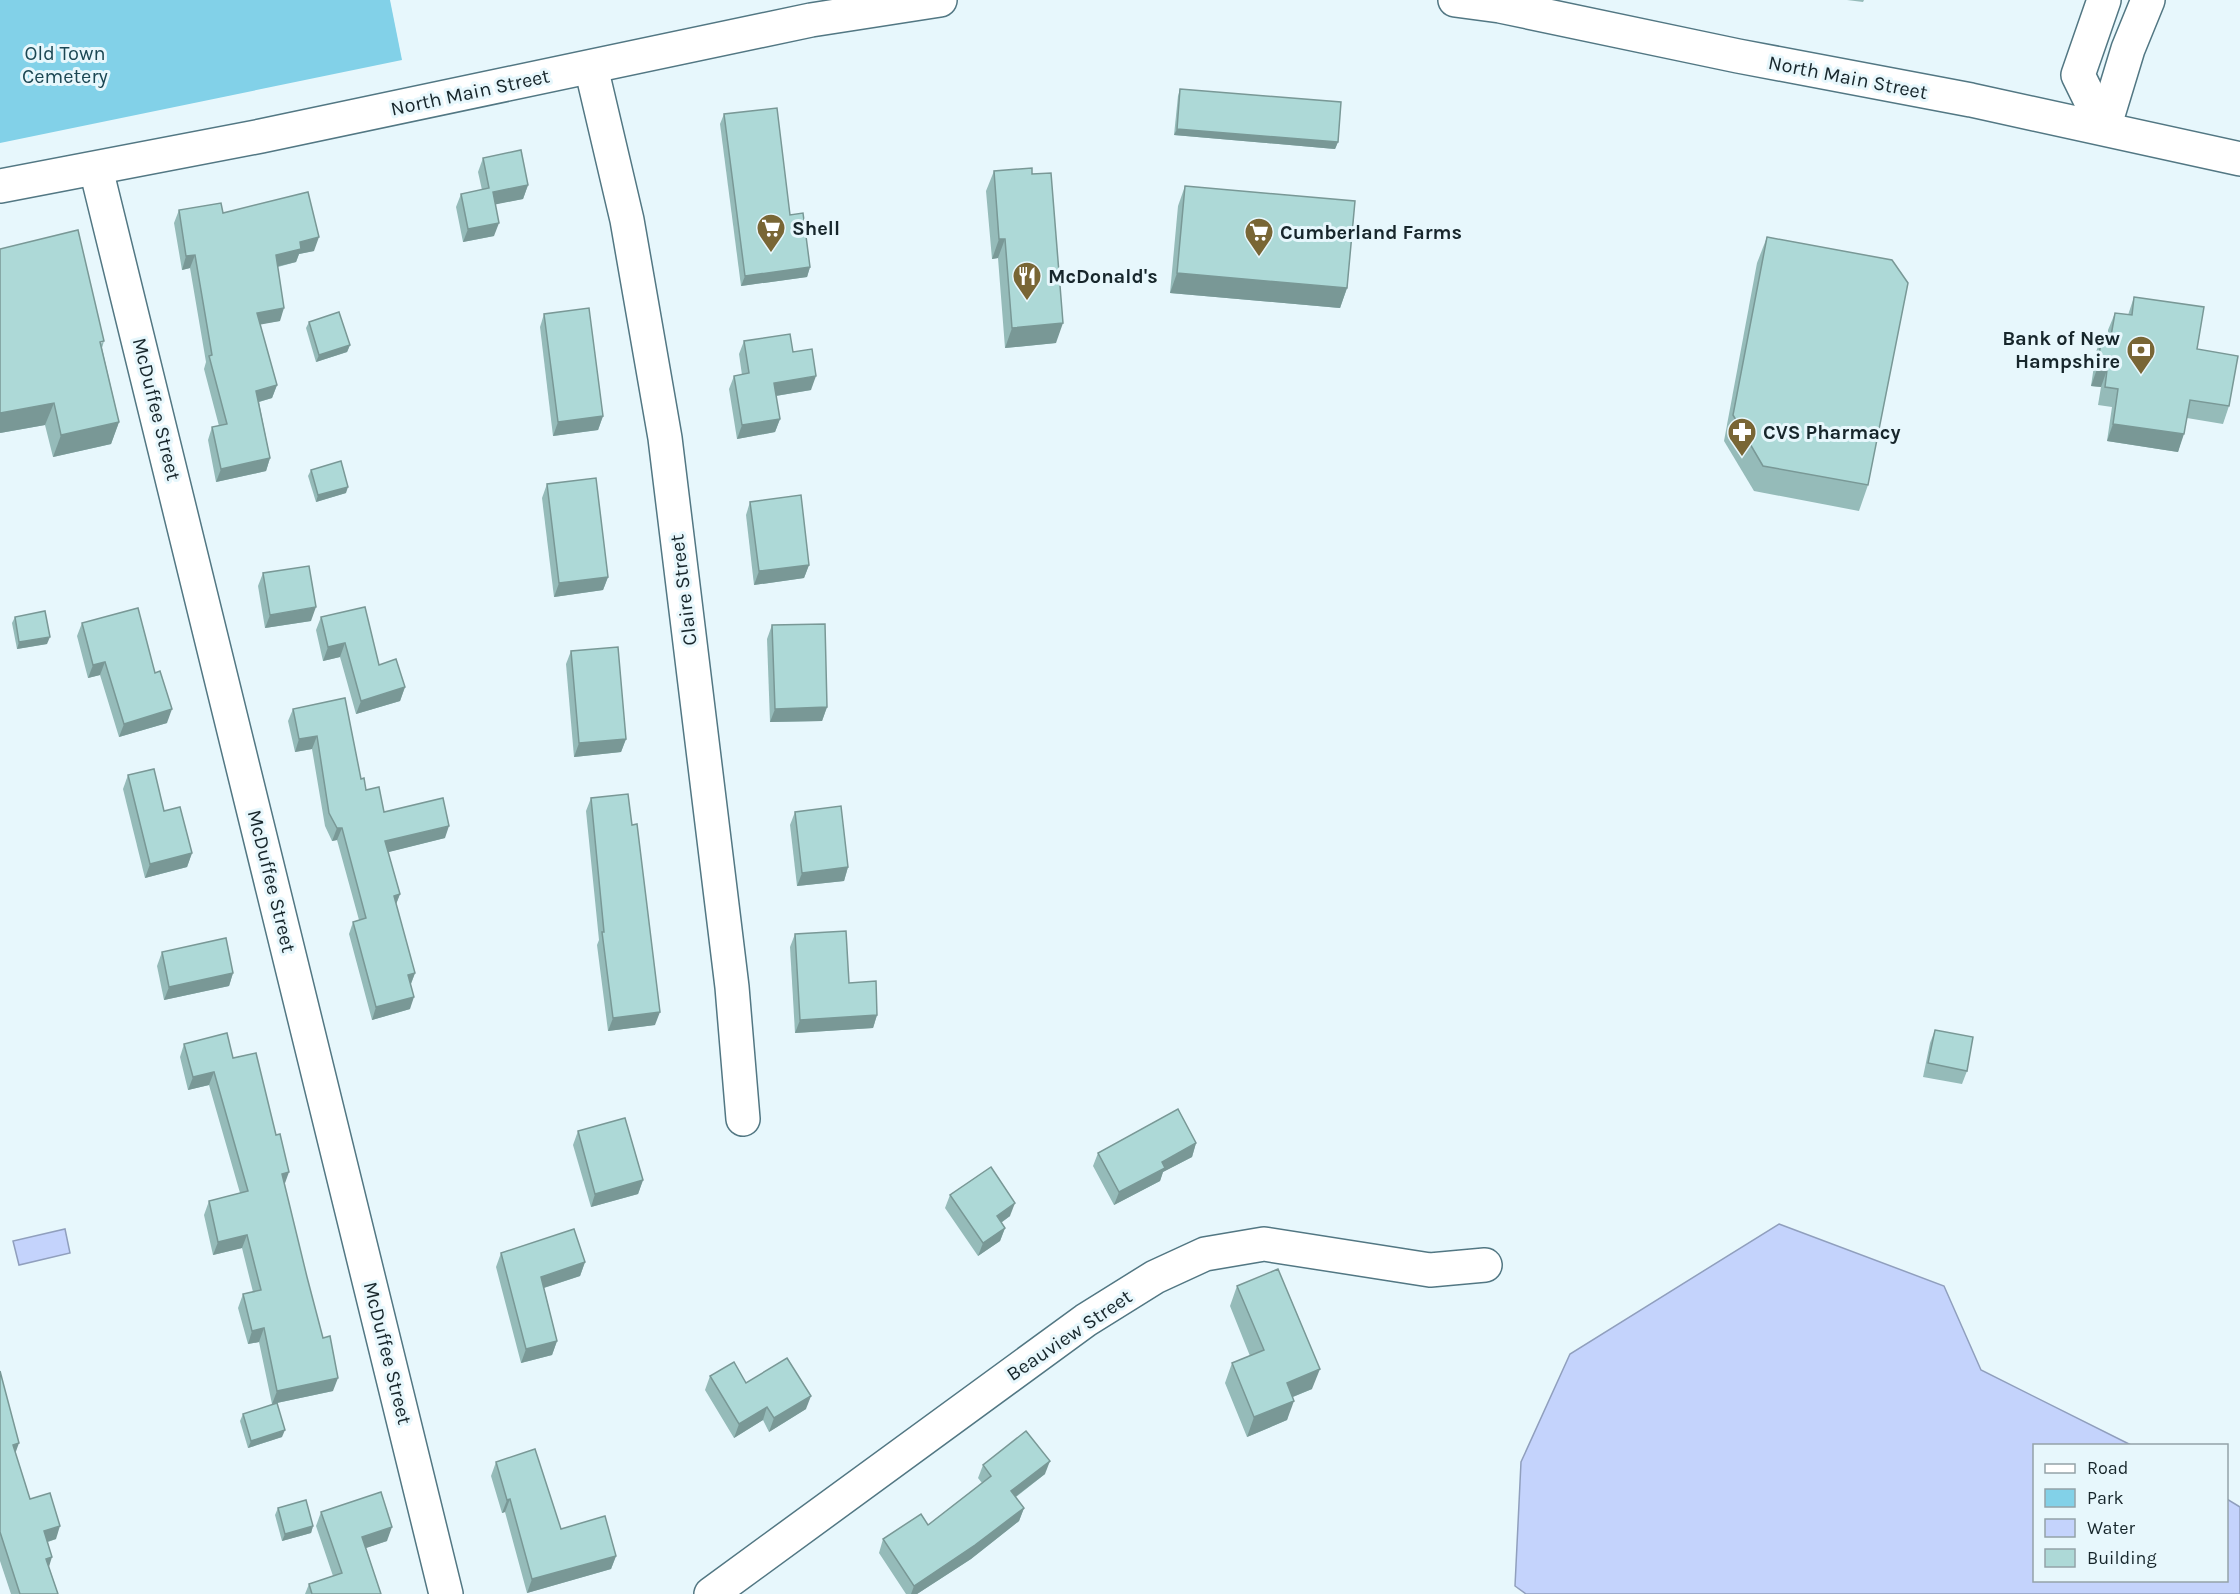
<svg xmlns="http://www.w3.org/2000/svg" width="2240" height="1594" font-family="Karla,sans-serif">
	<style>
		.green { fill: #82d1e8 }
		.water { fill: #c4d3fc; stroke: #909fbd; stroke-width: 1.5 }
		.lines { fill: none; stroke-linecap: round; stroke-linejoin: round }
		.minor-casing { stroke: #527783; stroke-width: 36 }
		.major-casing { stroke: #527783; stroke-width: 36 }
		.minor { stroke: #fff; stroke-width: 33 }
		.major { stroke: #fff; stroke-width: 33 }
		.wall { fill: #95bbb9 }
		.shaded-wall { fill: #799896 }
		.building { fill: #add9d7; stroke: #799896; stroke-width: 1.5 }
		.labels { text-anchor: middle; stroke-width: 6; stroke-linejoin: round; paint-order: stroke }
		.park-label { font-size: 20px; fill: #1b4753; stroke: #e7f7fc }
		.street-label { font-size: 20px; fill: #17262b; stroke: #e7f7fc }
		.poi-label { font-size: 20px; font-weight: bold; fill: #17262b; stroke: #e7f7fc; text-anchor: start }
	</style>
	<rect width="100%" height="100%" fill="#e7f7fc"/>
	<!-- green -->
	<polygon class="green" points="0,0 390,0 402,60 0,143"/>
	<!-- water -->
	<g class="water">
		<polygon points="1779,1224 1944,1286 1981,1370 2131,1445 2034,1446 2034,1580 2226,1580 2227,1499 2240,1507 2240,1594 1526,1594 1515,1586 1521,1462 1570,1354"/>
		<polygon points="65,1229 70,1253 19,1265 13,1241"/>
	</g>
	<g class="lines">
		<!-- minor casing -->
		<g class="minor-casing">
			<g id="minor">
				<polyline points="591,67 627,220 665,438 732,987 743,1119"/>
				<polyline points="2104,128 2078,75 2104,0"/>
				<polyline points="2104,128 2128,49 2148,0"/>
				<polyline points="96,169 446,1594"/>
				<polyline points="711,1594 1086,1320 1155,1277 1205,1254 1264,1244 1430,1270 1485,1265"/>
			</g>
		</g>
		<!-- major casing -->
		<g class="major-casing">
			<g id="major">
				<polyline points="1455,0 1500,6 1738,56 1971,100 2240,159"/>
				<polyline points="0,186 261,136 811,20 940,0"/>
			</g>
		</g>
		<!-- minor -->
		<use href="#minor" class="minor"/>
		<!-- major -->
		<use href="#major" class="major"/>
	</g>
	<!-- wall -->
	<g class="wall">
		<polygon points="1847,0 1864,0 1863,2"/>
		<polygon points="1180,89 1338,142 1335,149 1174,135 1178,96"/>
		<polygon points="724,114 790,215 810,267 807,277 741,286 720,124"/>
		<polygon points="483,158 528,185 523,199 495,204 494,236 463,242 456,207 461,194 482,190 478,172"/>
		<polygon points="994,171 1032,174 1056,343 1005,348 998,258 992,259 986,191"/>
		<polygon points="1185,186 1347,288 1340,308 1170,293 1178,206"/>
		<polygon points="179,210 223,213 314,251 299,254 296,262 278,267 280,321 260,324 277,385 272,398 259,402 270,458 266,471 216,482 208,440 212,427 219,426 204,369 206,362 190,268 182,270 174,223"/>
		<polygon points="1767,237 1868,485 1859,511 1754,491 1724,441 1757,263"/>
		<polygon points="2134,297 2197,349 2229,406 2223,424 2187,418 2178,452 2107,441 2112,407 2098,405 2101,387 2091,386 2096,352 2102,335 2108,336 2108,330 2115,313 2128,315"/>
		<polygon points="544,314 603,416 598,430 553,436 540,327"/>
		<polygon points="309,322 350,345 347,352 316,362 306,328"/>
		<polygon points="104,341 102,348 119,422 111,444 53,457 45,425 0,433"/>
		<polygon points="744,341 793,352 811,390 776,396 780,419 775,432 737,439 729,389 734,376 742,375 739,354"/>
		<polygon points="311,470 346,493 316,502 308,476"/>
		<polygon points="547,484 608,577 603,590 554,597 542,498"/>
		<polygon points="750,502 809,565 804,578 754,585 746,515"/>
		<polygon points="263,573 311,621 265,628 258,586"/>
		<polygon points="15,617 47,644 17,649 12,623"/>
		<polygon points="321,617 405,687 400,701 356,714 340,657 323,661 316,630"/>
		<polygon points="82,623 167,723 119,737 100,675 88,678 77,636"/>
		<polygon points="772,625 827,707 822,721 770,722 767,639"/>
		<polygon points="571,651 626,739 621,752 574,757 566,664"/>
		<polygon points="293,709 361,779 366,790 384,812 445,838 388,852 400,894 396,904 415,973 411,984 410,1009 372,1020 349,934 353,922 359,920 337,840 332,841 325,826 312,749 295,752 288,721"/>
		<polygon points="128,775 192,853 187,867 145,878 123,789"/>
		<polygon points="591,798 655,1025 608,1031 597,945 599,940 586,811"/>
		<polygon points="795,812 848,867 844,881 797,886 790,825"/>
		<polygon points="795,934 849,983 877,1015 873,1028 795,1033 790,947"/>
		<polygon points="162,952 233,973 229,986 164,1000 157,966"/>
		<polygon points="1935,1030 1967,1071 1962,1084 1923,1077 1930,1043"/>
		<polygon points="184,1044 233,1058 284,1186 333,1391 272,1404 259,1342 248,1344 238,1308 243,1294 253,1292 242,1248 213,1255 204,1215 209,1201 240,1193 209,1085 188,1090 180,1057"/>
		<polygon points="578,1131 643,1180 638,1194 591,1207 573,1145"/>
		<polygon points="1196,1143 1192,1157 1163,1172 1160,1181 1114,1205 1093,1166 1098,1153"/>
		<polygon points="950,1195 1010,1216 1001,1223 1005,1228 1000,1241 978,1256 945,1208"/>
		<polygon points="501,1253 585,1262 580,1276 544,1288 557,1341 552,1355 521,1363 496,1267"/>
		<polygon points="1237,1286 1312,1389 1293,1397 1287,1420 1247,1437 1225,1383 1232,1363 1250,1356 1230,1306"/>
		<polygon points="0,1371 15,1453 30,1499 56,1539 48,1542 49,1567 58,1594 11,1594 0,1561"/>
		<polygon points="710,1376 746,1383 806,1409 769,1432 763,1420 734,1438 705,1390"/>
		<polygon points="243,1414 282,1437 248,1448 240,1421"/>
		<polygon points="496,1462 561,1529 616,1556 611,1569 527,1593 505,1512 502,1513 491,1476"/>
		<polygon points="983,1465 1045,1474 1016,1497 1024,1508 1019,1521 971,1559 917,1594 906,1594 879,1553 883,1539 928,1525 982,1483 978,1478"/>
		<polygon points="278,1508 313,1526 311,1533 282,1541 275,1515"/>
		<polygon points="321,1512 387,1541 366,1548 381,1594 305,1594 309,1584 333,1576 316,1526"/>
	</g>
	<!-- shaded-wall -->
	<g class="shaded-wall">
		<polygon points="1177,129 1338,142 1335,149 1174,135"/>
		<polygon points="528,185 523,199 488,206 493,192"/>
		<polygon points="499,223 494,236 463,242 468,229"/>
		<polygon points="319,237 314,251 299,254 296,262 271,268 276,255 300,242"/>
		<polygon points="999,239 1005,239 998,258 992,259"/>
		<polygon points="195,255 190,268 182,270 186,256"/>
		<polygon points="810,267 807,277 741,286 745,276"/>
		<polygon points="1177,273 1347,288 1340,308 1170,293"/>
		<polygon points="284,308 280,321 252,326 257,313"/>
		<polygon points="1063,323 1056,343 1005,348 1012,328"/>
		<polygon points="350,345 347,352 316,362 319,355"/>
		<polygon points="2097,369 2107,370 2101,387 2091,386"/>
		<polygon points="816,376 811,390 769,397 774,383"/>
		<polygon points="277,385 272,398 251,404 256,391"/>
		<polygon points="54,403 45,425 0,433 0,413"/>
		<polygon points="603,416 598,430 553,436 558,422"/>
		<polygon points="780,419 775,432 737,439 742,425"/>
		<polygon points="119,422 111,444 53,457 61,435"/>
		<polygon points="2113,424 2184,434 2178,452 2107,441"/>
		<polygon points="270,458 266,471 216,482 221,469"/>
		<polygon points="348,487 346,493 316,502 318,495"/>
		<polygon points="809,565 804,578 754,585 759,571"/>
		<polygon points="608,577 603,590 554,597 559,583"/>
		<polygon points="316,607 311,621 265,628 270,615"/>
		<polygon points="50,637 47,644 17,649 19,642"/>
		<polygon points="345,643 340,657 323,661 328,647"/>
		<polygon points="105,662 100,675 88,678 93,665"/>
		<polygon points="405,687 400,701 356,714 361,701"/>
		<polygon points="827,707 822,721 770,722 775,709"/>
		<polygon points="172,709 167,723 119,737 124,724"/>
		<polygon points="317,736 312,749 295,752 299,739"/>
		<polygon points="626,739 621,752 574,757 579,743"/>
		<polygon points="449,826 445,838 381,854 385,841"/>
		<polygon points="337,828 342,828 337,840 332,841"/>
		<polygon points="192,853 187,867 145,878 150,864"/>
		<polygon points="848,867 844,881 797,886 802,873"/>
		<polygon points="400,894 395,907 394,896"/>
		<polygon points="233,973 229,986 164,1000 169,987"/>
		<polygon points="415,973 410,986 408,975"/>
		<polygon points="414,997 410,1009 372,1020 376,1007"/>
		<polygon points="660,1012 655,1025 608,1031 613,1018"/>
		<polygon points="877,1015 873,1028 795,1033 800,1020"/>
		<polygon points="214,1072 209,1085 188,1090 193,1077"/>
		<polygon points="1196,1143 1192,1157 1163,1172 1160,1181 1114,1205 1119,1192 1162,1162"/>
		<polygon points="289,1172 284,1186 282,1174"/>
		<polygon points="643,1180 638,1194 591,1207 595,1194"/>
		<polygon points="1015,1203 1010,1216 992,1229 997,1216"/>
		<polygon points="1005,1228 1000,1241 978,1256 983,1243"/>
		<polygon points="247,1235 242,1248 213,1255 218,1242"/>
		<polygon points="585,1262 580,1276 537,1290 541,1277"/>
		<polygon points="264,1328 259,1342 248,1344 252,1331"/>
		<polygon points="557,1341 552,1355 521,1363 526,1349"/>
		<polygon points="1320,1369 1312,1389 1280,1402 1287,1383"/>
		<polygon points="338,1378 333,1391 272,1404 277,1391"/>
		<polygon points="811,1396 806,1409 769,1432 774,1418"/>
		<polygon points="1294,1401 1287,1420 1247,1437 1254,1417"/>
		<polygon points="767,1407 763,1420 734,1438 739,1424"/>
		<polygon points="285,1430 282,1437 248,1448 251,1441"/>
		<polygon points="19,1443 14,1457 13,1445"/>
		<polygon points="1050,1461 1045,1474 1006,1504 1011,1491"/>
		<polygon points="510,1499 505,1512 502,1513 507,1500"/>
		<polygon points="1024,1508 1019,1521 971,1559 917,1594 911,1594 914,1586"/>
		<polygon points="60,1526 56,1539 40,1544 44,1531"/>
		<polygon points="313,1526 311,1533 282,1541 285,1534"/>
		<polygon points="392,1527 387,1541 357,1551 362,1537"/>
		<polygon points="616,1556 611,1569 527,1593 532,1579"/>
		<polygon points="52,1557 48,1570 46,1559"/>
	</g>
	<!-- building -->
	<g class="building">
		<polygon points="1180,89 1341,102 1338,142 1177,129"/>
		<polygon points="777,108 790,215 803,213 810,267 745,276 724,114"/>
		<polygon points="521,150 528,185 493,192 499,223 468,229 461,194 489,188 483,158"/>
		<polygon points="1032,168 1032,174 1051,173 1063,323 1012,328 1005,239 999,239 994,171"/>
		<polygon points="1185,186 1355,201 1347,288 1177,273"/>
		<polygon points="308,192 319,237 300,242 301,249 276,255 284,308 257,313 277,385 256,391 270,458 221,469 212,427 227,424 209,356 212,355 195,255 186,256 179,210 221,203 223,213"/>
		<polygon points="78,230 104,341 100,342 119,422 61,435 54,403 0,413 0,249"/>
		<polygon points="1767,237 1892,260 1908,283 1868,485 1763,466 1733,415"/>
		<polygon points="2134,297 2204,307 2197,349 2238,356 2229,406 2190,400 2184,434 2113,424 2118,389 2105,387 2107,370 2097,369 2102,335 2111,336 2115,313 2132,315"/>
		<polygon points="589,308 603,416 558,422 544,314"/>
		<polygon points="339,312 350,345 319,355 309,322"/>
		<polygon points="790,334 793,352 812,349 816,376 774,383 780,419 742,425 734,376 749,373 744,341"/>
		<polygon points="341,461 348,487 318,495 311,470"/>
		<polygon points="596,478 608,577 559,583 547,484"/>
		<polygon points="801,495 809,565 759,571 750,502"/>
		<polygon points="309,566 316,607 270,615 263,573"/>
		<polygon points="365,607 379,665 396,659 405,687 361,701 345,643 328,647 321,617"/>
		<polygon points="138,608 155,673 160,671 172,709 124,724 105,662 93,665 82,623"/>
		<polygon points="45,611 50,637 19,642 15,617"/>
		<polygon points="825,624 827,707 775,709 772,625"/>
		<polygon points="618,647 626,739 579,743 571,651"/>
		<polygon points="345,698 361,779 364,778 366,790 379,787 384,812 443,798 449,826 385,841 400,894 394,896 415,973 408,975 414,997 376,1007 353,922 366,918 342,828 337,828 329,813 317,736 299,739 293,709"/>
		<polygon points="154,769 164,811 180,807 192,853 150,864 128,775"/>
		<polygon points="628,794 632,825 637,824 660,1012 613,1018 602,932 604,932 591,798"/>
		<polygon points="841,806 848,867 802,873 795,812"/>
		<polygon points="846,931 849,983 876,981 877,1015 800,1020 795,934"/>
		<polygon points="226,938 233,973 169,987 162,952"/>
		<polygon points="1935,1030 1973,1037 1967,1071 1928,1063"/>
		<polygon points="227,1033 233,1058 256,1053 276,1135 280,1134 289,1172 282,1174 307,1277 323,1338 330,1336 338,1378 277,1391 264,1328 252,1331 243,1294 261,1290 247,1235 218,1242 209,1201 248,1191 214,1072 193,1077 184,1044"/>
		<polygon points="1178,1109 1196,1143 1162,1162 1165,1168 1119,1192 1098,1153"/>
		<polygon points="625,1118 643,1180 595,1194 578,1131"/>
		<polygon points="991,1167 1015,1203 997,1216 1005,1228 983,1243 950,1195"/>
		<polygon points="574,1229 585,1262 541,1277 557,1341 526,1349 501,1253"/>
		<polygon points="1278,1269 1320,1369 1287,1383 1294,1401 1254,1417 1232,1363 1264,1350 1237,1286"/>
		<polygon points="787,1358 811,1396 774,1418 767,1407 739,1424 710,1376 734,1362 746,1383"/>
		<polygon points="0,1371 19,1443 13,1445 30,1499 50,1493 60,1526 44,1531 52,1557 46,1559 58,1594 20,1594 0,1532"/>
		<polygon points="277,1403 285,1430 251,1441 243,1414"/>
		<polygon points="1026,1431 1050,1461 1011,1491 1024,1508 975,1545 914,1586 883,1539 921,1514 928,1525 991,1476 983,1465"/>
		<polygon points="535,1449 561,1529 605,1516 616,1556 532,1579 510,1499 507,1500 496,1462"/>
		<polygon points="381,1492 392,1527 362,1537 381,1594 312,1594 309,1584 342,1573 321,1512"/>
		<polygon points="306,1500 313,1526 285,1534 278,1508"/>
	</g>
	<!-- icons -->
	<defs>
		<g id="supermarket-pin" transform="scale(1.5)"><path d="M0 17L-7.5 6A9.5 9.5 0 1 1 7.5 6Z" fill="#796635" stroke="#e7f7fc"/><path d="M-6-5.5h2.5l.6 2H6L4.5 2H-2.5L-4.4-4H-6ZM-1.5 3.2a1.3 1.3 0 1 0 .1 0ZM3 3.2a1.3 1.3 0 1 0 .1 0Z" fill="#fff"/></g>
		<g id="restaurant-pin" transform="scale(1.5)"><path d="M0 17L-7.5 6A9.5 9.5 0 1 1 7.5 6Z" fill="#796635" stroke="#e7f7fc"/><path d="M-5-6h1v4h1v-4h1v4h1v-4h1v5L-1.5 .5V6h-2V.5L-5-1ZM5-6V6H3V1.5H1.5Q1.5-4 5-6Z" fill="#fff"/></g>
		<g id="bank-pin" transform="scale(1.5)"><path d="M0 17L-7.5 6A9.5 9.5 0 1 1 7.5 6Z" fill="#796635" stroke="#e7f7fc"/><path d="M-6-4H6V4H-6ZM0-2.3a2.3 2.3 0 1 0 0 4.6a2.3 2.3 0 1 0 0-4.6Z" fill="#fff"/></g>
		<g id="pharmacy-pin" transform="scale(1.5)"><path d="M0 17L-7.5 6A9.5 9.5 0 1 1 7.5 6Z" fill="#796635" stroke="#e7f7fc"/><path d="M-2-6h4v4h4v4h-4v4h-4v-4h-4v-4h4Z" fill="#fff"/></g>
	</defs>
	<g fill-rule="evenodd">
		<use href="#supermarket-pin" x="771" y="228"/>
		<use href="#supermarket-pin" x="1259" y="232"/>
		<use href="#restaurant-pin" x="1027" y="276"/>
		<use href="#bank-pin" x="2141" y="350"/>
		<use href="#pharmacy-pin" x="1742" y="432"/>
	</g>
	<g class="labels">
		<!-- park labels -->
		<g class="park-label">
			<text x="65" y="60">Old Town<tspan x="65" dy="23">Cemetery</tspan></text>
		</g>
		<!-- street labels -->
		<g class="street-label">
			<text transform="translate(1848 77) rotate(11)" y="7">North Main Street</text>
			<text transform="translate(470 92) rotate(-12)" y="7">North Main Street</text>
			<text transform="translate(157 409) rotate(76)" y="7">McDuffee Street</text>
			<text transform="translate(683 590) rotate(-97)" y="7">Claire Street</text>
			<text transform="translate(272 881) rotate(76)" y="7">McDuffee Street</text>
			<text transform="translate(1069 1335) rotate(-34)" y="7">Beauview Street</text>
			<text transform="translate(388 1353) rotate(76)" y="7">McDuffee Street</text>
		</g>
		<!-- poi labels -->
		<g class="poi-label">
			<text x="792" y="235">Shell</text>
			<text x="1280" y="239">Cumberland Farms</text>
			<text x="1048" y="283">McDonald's</text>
			<text x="2120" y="345" text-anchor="end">Bank of New<tspan x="2120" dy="23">Hampshire</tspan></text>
			<text x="1763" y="439">CVS Pharmacy</text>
		</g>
	</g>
	<!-- legend -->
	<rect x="2033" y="1444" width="195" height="138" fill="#e7f7fc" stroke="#94a3a8" stroke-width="1.5"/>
	<rect x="2045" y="1464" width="30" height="9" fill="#ffffff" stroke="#94a3a8" stroke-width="1.5"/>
	<text x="2087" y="1474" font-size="18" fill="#17262b">Road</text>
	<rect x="2045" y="1489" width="30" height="18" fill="#82d1e8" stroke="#94a3a8" stroke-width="1.5"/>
	<text x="2087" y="1504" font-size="18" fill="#17262b">Park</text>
	<rect x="2045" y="1519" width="30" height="18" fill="#c4d3fc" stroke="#94a3a8" stroke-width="1.5"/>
	<text x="2087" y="1534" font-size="18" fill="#17262b">Water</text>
	<rect x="2045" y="1549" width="30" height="18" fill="#add9d7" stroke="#94a3a8" stroke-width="1.5"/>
	<text x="2087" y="1564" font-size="18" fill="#17262b">Building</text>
</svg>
